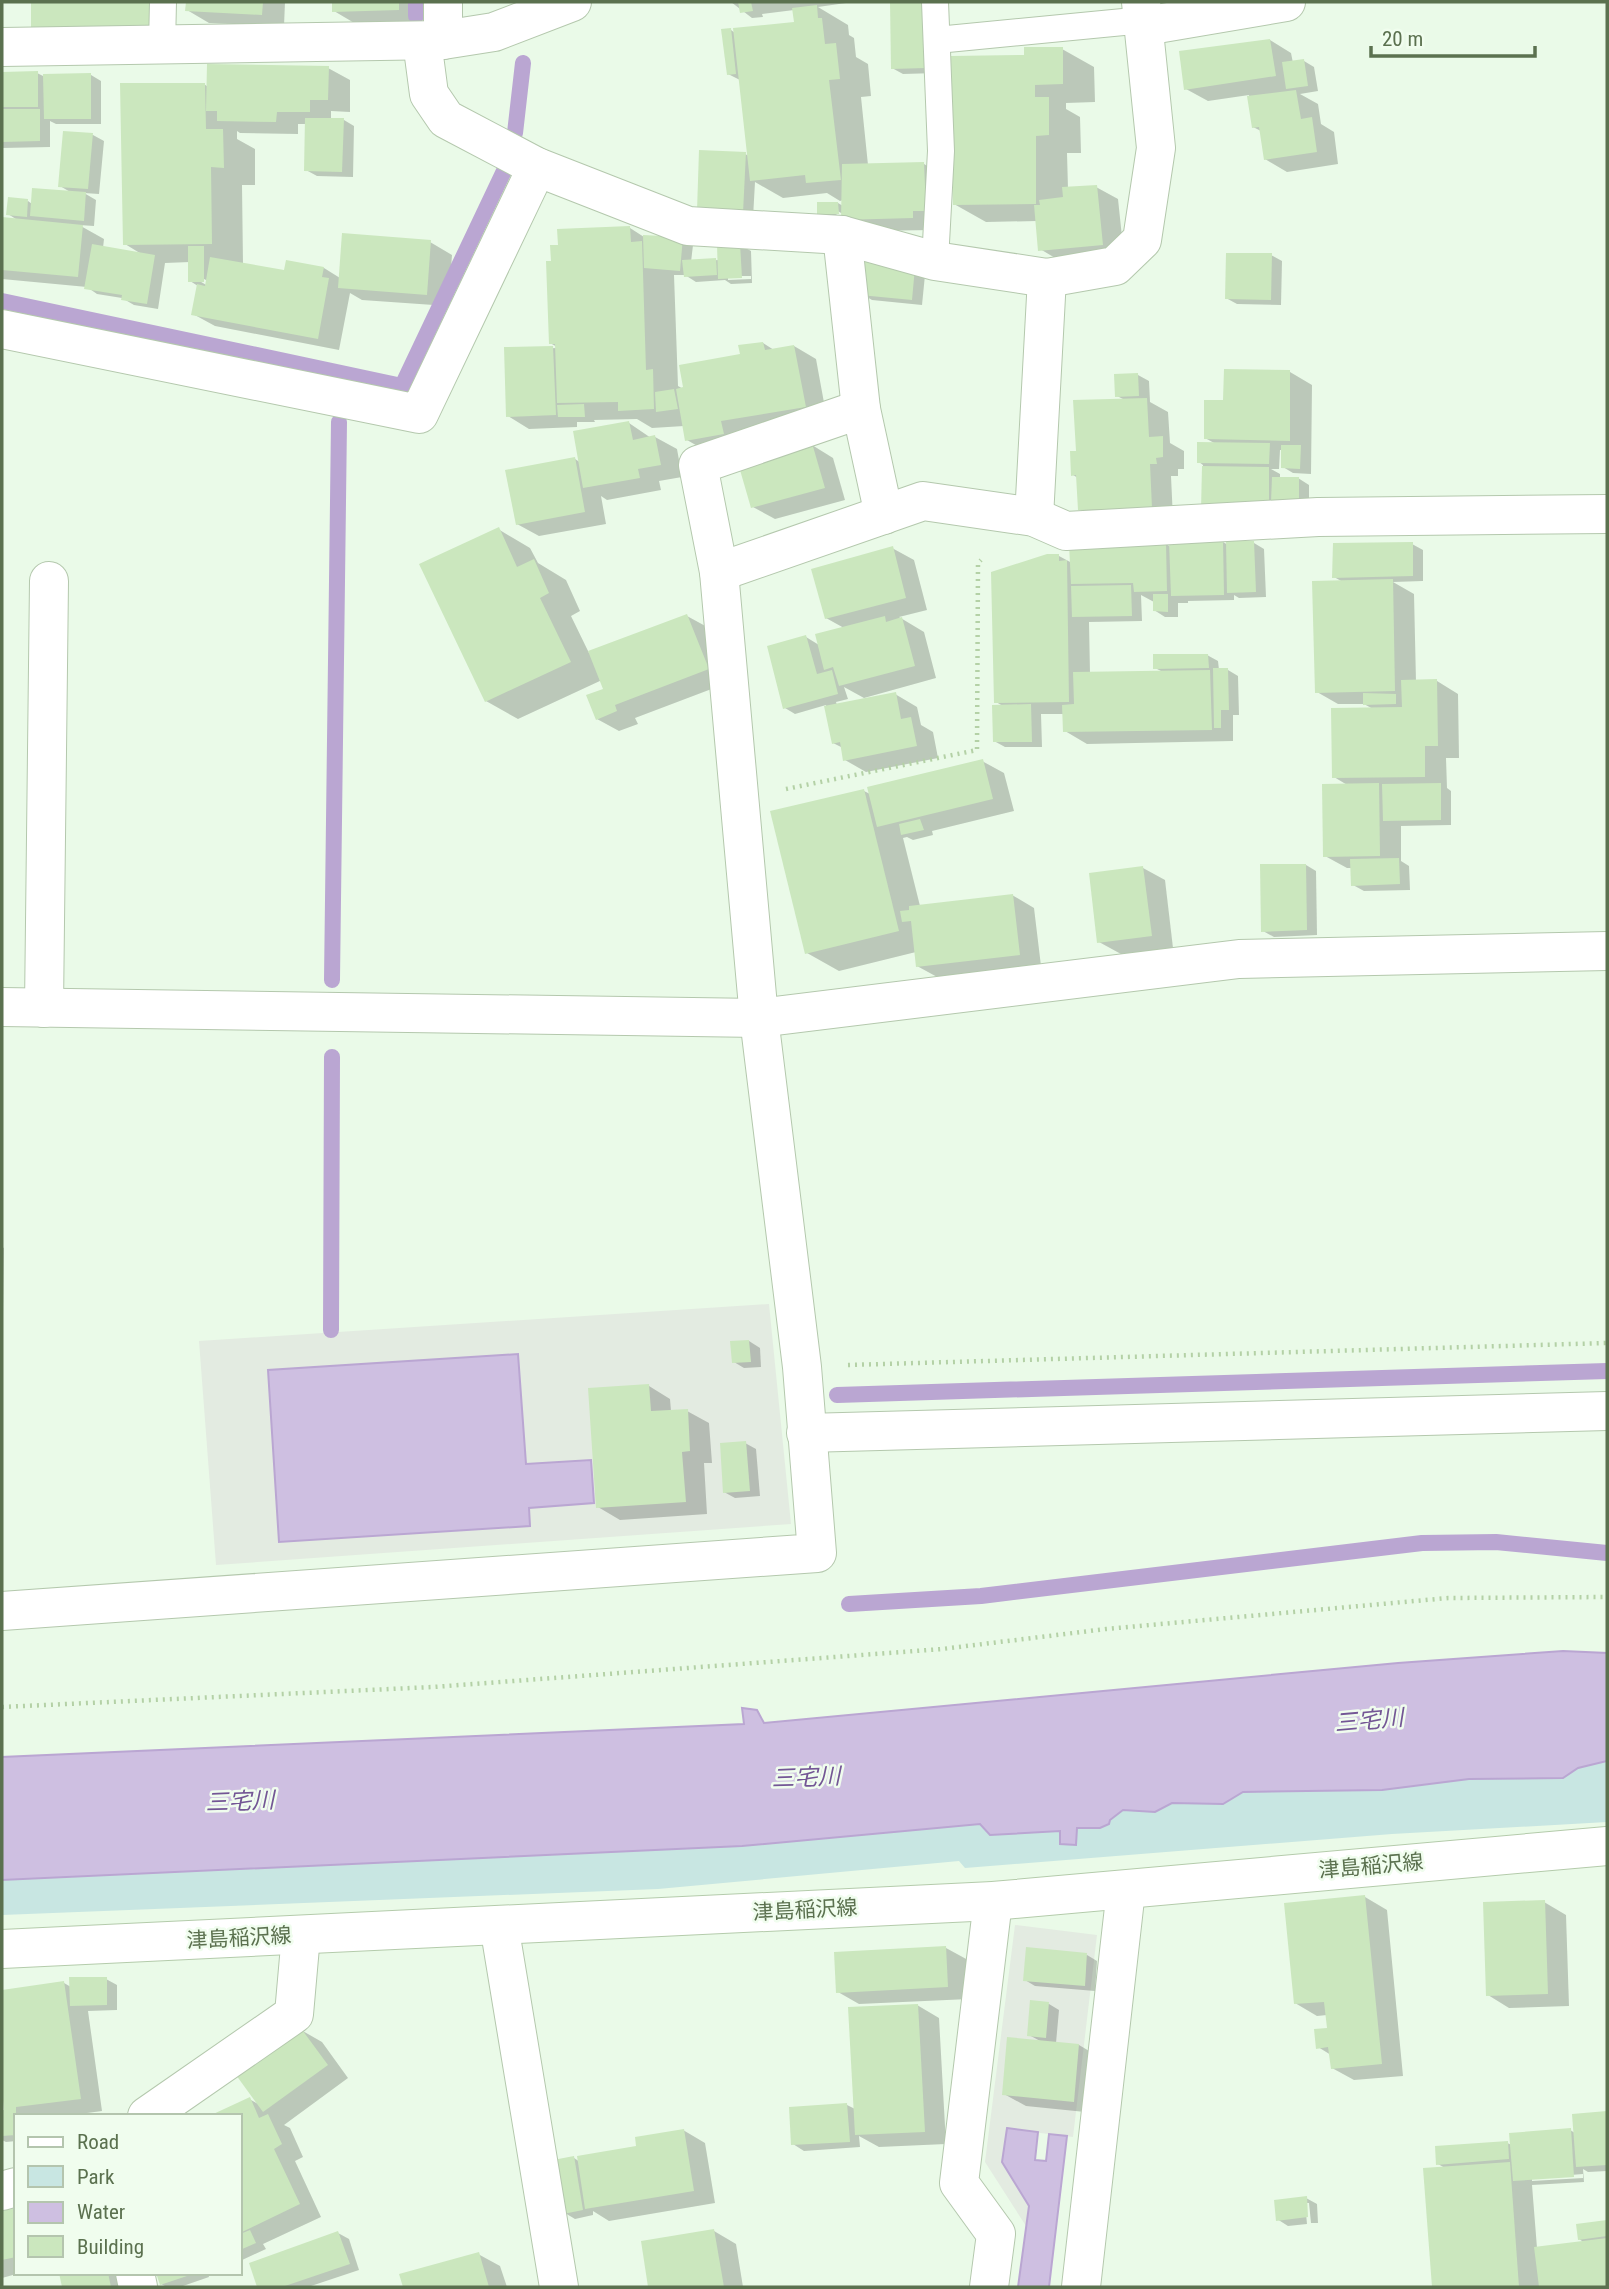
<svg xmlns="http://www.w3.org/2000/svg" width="1609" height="2289" font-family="'Roboto Condensed','Noto Sans JP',sans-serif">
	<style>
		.industrial { fill: #e3ebe1 }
		.green { fill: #c8e6e2 }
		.water { fill: #cebfe1; stroke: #baa6d2; stroke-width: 2 }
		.shadow { fill: #0003; fill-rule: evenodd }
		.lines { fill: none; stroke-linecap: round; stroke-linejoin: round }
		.stream { stroke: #baa6d2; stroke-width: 16 }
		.building { fill: #cbe7be }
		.service-casing { stroke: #b4c8ad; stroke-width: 28 }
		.minor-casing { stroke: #b4c8ad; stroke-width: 40 }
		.secondary-casing { stroke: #b4cbab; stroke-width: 40 }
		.path { stroke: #b4d1a6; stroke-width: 4.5; stroke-dasharray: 2 5; stroke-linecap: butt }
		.service { stroke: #fff; stroke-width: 26 }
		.minor { stroke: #fff; stroke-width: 38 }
		.secondary { stroke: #fff; stroke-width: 38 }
		.labels { text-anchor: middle; stroke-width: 5; stroke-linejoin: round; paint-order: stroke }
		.street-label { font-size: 21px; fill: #5b714f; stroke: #f0fdee }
		.water-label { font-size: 23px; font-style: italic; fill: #735695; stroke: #f0fdee }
	</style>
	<rect width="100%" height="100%" fill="#eafae8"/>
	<!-- industrial -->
	<g class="industrial">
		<polygon points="769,1304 791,1524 216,1565 199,1341"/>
		<polygon points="1015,1925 1097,1935 1073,2137 1007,2129 1002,2162 1029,2206 1026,2226 985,2162"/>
	</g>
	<!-- green -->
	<polygon class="green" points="1607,1761 1607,1822 1392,1834 965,1868 959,1861 658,1889 2,1915 2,1880 742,1846 981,1824 990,1835 1060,1831 1060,1844 1075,1845 1076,1828 1110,1820 1123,1809 1155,1812 1172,1803 1223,1804 1243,1792 1382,1790 1469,1779 1563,1778 1578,1768"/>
	<!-- water -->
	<g class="water">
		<polygon points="518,1354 526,1464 591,1460 594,1503 529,1508 530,1526 279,1542 268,1370"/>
		<polygon points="1563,1651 1607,1653 1607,1761 1578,1768 1563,1778 1469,1779 1382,1790 1243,1792 1223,1804 1172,1803 1155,1812 1123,1810 1110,1820 1109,1824 1100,1828 1077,1828 1076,1845 1060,1844 1060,1831 990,1835 980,1824 742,1846 2,1880 2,1757 744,1724 742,1708 757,1710 764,1723 1398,1663"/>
		<polygon points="1007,2128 1038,2132 1035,2160 1046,2161 1049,2134 1067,2136 1049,2287 1018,2287 1029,2206 1002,2162"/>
	</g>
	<!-- shadow -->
	<g class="shadow">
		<polygon points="4,2 172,2 173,39 33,3"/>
		<polygon points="188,2 285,2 284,26 209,23 187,10"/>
		<polygon points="334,2 419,2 420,22 356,24 334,11"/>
		<path d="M731 2H853L818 7 848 25 849 35 854 38 856 57 868 64 871 96 861 97 868 165 924 164 946 177 934 230 865 231 829 219 819 213 838 203 843 206V200L840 201 827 193 783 198 755 182 753 218 709 216 745 154 749 156 740 80 728 74 731 30 735 33 796 23 794 10 762 14 763 17 752 18ZM832 208 843 214V218L830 211Z"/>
		<polygon points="891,4 937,73 903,74 892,68"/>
		<polygon points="1270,40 1291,53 1293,63 1304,61 1314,67 1318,91 1300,94 1318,104 1321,124 1334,132 1338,164 1287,172 1265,159 1261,131 1253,127 1249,95 1208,101 1186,89"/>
		<polygon points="1062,49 1094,67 1095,102 1066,103 1066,109 1080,117 1081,153 1067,153 1068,189 1096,187 1118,199 1124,256 1062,262 1040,249 1037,221 986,222 954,204 1026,57"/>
		<path d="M328 68 350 80V112L331 111V120H344L354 126 353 177 317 176 306 170 307 124H298V134L240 133 237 131V139L255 149V185H242L243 264 286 272 324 268 340 278 430 242 452 255 448 306 362 300 350 293 339 350 215 326 193 314 198 286 190 281V262L165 263 158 309 134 305 122 298 97 294 87 287 2 279V219L19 221 8 214 28 201 32 204 72 193 60 186 65 132 93 135 104 141 99 194 84 193 96 200 94 226 79 225 104 239 103 248 143 255 125 244 204 84 208 87ZM198 276 208 281V286L196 279Z"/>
		<polygon points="2,73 37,73 45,77 91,75 101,81 101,124 56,124 50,121 50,147 2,148"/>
		<path d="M630 228 644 237 693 245 691 262 719 260 740 245 751 251 752 283 731 284 725 280 696 282 685 275H674L678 386 685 390 763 343 774 350 794 346 816 359 827 419 708 452 687 440 684 426 652 428 637 419 594 420 595 422H577V427L529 429 508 416 505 349 559 348 550 343ZM728 276H751V279L728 280Z"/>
		<polygon points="1271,255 1282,261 1281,305 1237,304 1226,298"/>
		<polygon points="857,256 925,275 922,305 872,300 862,294"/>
		<polygon points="1290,372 1312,385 1311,474 1293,473 1283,467 1283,450 1280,450 1279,469 1271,469 1280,474 1280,478 1298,478 1309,485 1309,508 1203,509 1203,465 1199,462 1216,444 1205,438 1225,401"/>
		<polygon points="1138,375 1149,381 1150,402 1168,412 1170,443 1184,451 1184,469 1178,469 1178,476 1171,476 1173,519 1101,522 1079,509 1078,478 1073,475 1077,452 1125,400 1117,396"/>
		<polygon points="629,423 651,438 655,437 677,449 682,477 659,481 661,490 607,500 601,496 606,524 539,536 517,524 575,459 581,463"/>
		<polygon points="812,445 833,458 845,500 775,519 753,507"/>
		<polygon points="498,529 530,548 538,563 566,580 580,611 571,616 589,653 687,616 709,628 730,682 635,718 638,724 619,731 597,719 606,689 602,680 518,719 486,701"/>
		<polygon points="1223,542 1228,545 1254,543 1264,549 1266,597 1239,598 1234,595 1234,600 1188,601 1188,603 1178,603 1178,617 1165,617 1154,610 1154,602 1141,595 1142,621 1089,622 1090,673 1163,672 1155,668 1207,655 1218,661 1219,670 1228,670 1238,676 1239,715 1233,715 1233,741 1087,744 1065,731 1064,714 1041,714 1042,747 1005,747 994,741 1003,706 996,702 1059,556 1072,563 1166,544 1171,547"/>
		<polygon points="1412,544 1423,550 1423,581 1393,582 1414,594 1416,682 1437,681 1458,694 1459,758 1446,758 1447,788 1451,791 1451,825 1401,826 1401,861 1409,866 1410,890 1364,891 1353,885 1353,868 1347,868 1325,856 1349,786 1334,777 1373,709 1364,704 1338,704 1317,692 1343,582 1334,577"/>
		<polygon points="892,548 914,560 927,610 899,617 924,632 936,678 864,698 844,687 848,699 836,702 837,705 895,694 917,707 921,725 933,732 938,758 866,772 845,760 843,748 833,743 826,705 795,714 785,708 806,637 819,645 844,628 826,618"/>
		<polygon points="982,761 1004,773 1014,811 932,831 933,835 913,840 907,837 903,838 920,906 1012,895 1034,908 1041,966 939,978 917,966 916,952 839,971 807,953 864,791 870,794"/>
		<polygon points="1306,865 1316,871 1317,935 1274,937 1263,931"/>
		<polygon points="1143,868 1165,880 1173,948 1121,954 1099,942"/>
		<polygon points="2,1247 4,1248 3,1312 2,1312"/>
		<polygon points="749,1341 760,1348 761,1367 744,1368 734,1362"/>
		<polygon points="649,1386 670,1399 671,1411 687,1411 709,1423 712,1463 704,1463 707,1514 620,1520 598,1507"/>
		<polygon points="745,1443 756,1449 760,1496 735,1498 724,1492"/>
		<polygon points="1365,1897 1387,1910 1403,2076 1354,2080 1332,2068 1331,2055 1318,2047 1329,2030 1327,2015 1317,2016 1295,2003"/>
		<polygon points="1544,1902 1566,1915 1569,2006 1509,2008 1488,1995"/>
		<polygon points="946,1948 968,1960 969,1999 859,2004 838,1992"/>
		<polygon points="1087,1955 1097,1961 1095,1991 1035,1986 1025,1980"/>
		<polygon points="106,1979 117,1985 117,2010 88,2011 102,2111 65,2116 16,2116 16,2141 6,2142 2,2140 2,2112 10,2111 6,2108 2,2078 2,1992 64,1983 71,1987"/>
		<polygon points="1032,2002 1049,2004 1059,2010 1056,2043 1079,2045 1101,2058 1095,2113 1026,2106 1004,2094 1042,2042 1029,2035"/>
		<polygon points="917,2005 939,2018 946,2144 879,2147 859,2136 860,2147 804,2151 793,2144 847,2105 855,2109"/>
		<polygon points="301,2030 322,2042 348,2078 284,2125 290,2128 303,2157 295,2161 321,2217 263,2244 266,2249 240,2261 240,2116 249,2099 260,2105"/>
		<path d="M1607 2113V2171L1588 2172 1583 2169 1584 2182 1532 2185 1537 2248 1585 2243 1579 2239 1578 2225 1607 2221V2287H1434L1425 2169 1445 2168 1438 2164 1507 2143 1512 2145 1570 2130 1575 2133 1574 2116ZM1583 2174V2178L1532 2181V2178Z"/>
		<polygon points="683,2130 705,2143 715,2203 609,2221 593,2211 593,2215 575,2219 565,2213 574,2158 580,2162 638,2147"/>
		<polygon points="1306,2198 1317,2204 1318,2223 1311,2223 1309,2203 1305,2203 1307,2224 1288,2226 1277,2219"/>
		<polygon points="16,2209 16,2273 20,2273 2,2278 2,2213"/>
		<polygon points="714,2231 736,2244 743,2287 650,2287 643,2243"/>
		<polygon points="338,2233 349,2239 359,2270 308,2287 259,2287 251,2264"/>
		<polygon points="478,2254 500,2266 507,2287 404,2287 401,2275"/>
		<polygon points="61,2273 117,2273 120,2287 63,2287"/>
		<polygon points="157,2273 208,2273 209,2277 180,2287 167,2287 161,2284"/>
	</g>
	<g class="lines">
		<!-- stream -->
		<g class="stream">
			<polyline points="416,16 416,2"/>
			<polyline points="515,133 523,63"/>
			<polyline points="2,301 402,386 504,171"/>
			<polyline points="332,980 339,422"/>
			<polyline points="331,1330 332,1057"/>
			<polyline points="837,1395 1607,1371"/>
			<polyline points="849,1604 981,1596 1422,1543 1496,1542 1607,1553"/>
		</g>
	</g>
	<!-- building -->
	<g class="building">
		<polygon points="31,2 151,2 151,27 31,29"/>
		<polygon points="186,2 263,2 262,15 185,11"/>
		<polygon points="332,2 399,2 399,10 332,12"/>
		<polygon points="738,2 751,2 753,11 740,13"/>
		<polygon points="890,2 925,2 926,68 891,69"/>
		<polygon points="817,5 818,18 822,18 825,44 836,43 840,79 829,80 841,180 806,183 805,175 750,181 733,28 794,22 792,8"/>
		<polygon points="731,28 736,74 727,75 721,29"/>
		<polygon points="1270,39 1276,76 1184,90 1179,51"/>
		<polygon points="1024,47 1063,47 1063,84 1035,85 1035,97 1049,97 1049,135 1036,136 1036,204 953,205 951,56 1024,55"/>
		<polygon points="1304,59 1308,86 1286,89 1282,62"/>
		<polygon points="207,64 329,66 328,100 310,100 310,112 277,112 276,122 217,121 217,111 206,111"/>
		<polygon points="38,71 38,107 2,107 2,72"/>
		<polygon points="91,73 91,119 44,119 43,74"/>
		<polygon points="120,83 205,83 206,129 223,129 224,168 211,167 212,244 123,245"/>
		<polygon points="1296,90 1301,119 1312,117 1317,152 1264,160 1259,127 1252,128 1247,96"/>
		<polygon points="2,109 40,109 40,141 2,142"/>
		<polygon points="305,118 344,118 342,172 304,171"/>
		<polygon points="63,131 93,133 88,189 58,187"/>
		<polygon points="699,150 746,152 743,213 697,211"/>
		<polygon points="924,162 926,211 913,211 913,218 841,220 842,164"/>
		<polygon points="1097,185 1103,245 1038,251 1034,205 1040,205 1039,200 1063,197 1062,187"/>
		<polygon points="32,188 86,192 84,221 30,216"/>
		<polygon points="8,197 28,199 27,217 6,215"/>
		<polygon points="817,202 838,202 839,214 817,214"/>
		<polygon points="2,217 83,225 78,277 2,270"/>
		<polygon points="630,226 631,242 642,241 646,370 653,369 654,409 618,411 618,402 557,403 555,344 549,344 546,261 551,261 550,245 558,245 557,229"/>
		<polygon points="342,233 431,240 427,295 338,288"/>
		<polygon points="643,235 683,237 680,271 644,268"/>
		<polygon points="740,243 742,278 718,279 717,244"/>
		<polygon points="92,244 155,255 147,304 121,300 122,295 84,289"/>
		<rect x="188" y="246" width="16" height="36"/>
		<polygon points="1226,253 1272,253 1271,300 1225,299"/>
		<polygon points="855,254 915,267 912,300 860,295"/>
		<polygon points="210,257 284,270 286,260 324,267 322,277 329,278 318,339 191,315 197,284 205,286"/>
		<polygon points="716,258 717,275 684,277 682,260"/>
		<polygon points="763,342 765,350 794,345 806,407 721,421 724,434 685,441 676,389 683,387 679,365 740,354 738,345"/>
		<polygon points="553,346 556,415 506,417 504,347"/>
		<polygon points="1224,369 1290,370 1290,441 1204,439 1204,400 1223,400"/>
		<polygon points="1138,373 1139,396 1115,397 1114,374"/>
		<polygon points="674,389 678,409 656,412 655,392"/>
		<polygon points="1147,398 1149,437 1163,436 1163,457 1156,458 1157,464 1150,464 1152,508 1078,510 1076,475 1071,476 1070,451 1076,451 1073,400"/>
		<polygon points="584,404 585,417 558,417 557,405"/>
		<polygon points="629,421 633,440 655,435 661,465 638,469 640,478 583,488 573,431"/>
		<polygon points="1197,442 1270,443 1269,464 1197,463"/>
		<polygon points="812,443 825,488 751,508 738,463"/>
		<polygon points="1281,445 1301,445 1300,469 1281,468"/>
		<polygon points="575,457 585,512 516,525 505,470"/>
		<polygon points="1202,466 1269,467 1269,511 1201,510"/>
		<polygon points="1272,477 1299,477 1299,503 1271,502"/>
		<polygon points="499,527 517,567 534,559 549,593 540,598 571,662 485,702 419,564"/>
		<polygon points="1223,540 1224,595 1171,596 1169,541"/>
		<polygon points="1226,541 1254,541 1256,592 1227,593"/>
		<polygon points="1413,542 1413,576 1332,578 1333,543"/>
		<polygon points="1166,543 1167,591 1134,592 1133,583 1071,584 1069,544"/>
		<polygon points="893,546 906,598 825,619 811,569"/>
		<polygon points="1047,554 1059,554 1059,561 1067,560 1069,702 994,703 991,572"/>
		<polygon points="1393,579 1395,691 1315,693 1312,581"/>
		<polygon points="1131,585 1132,616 1072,617 1071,586"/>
		<polygon points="1153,594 1168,594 1168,612 1153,611"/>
		<polygon points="687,614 709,669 615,705 617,711 596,720 586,695 603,689 588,651"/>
		<polygon points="885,616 886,622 902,617 915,666 839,686 833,667 824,670 815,634"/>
		<polygon points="806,635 817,674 832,670 838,694 783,709 767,646"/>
		<polygon points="1153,654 1208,654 1209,668 1153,669"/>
		<polygon points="1213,668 1228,668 1229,710 1221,710 1221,728 1214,728"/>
		<polygon points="1210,670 1212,730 1063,732 1062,705 1074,704 1073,672"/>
		<polygon points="1437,679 1438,746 1425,746 1425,777 1332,778 1331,708 1402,707 1401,680"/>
		<polygon points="896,692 901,719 911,717 917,746 843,761 840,742 832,744 824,706"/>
		<polygon points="1363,693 1396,694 1396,704 1363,705"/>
		<polygon points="1031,704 1032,742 993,742 992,705"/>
		<polygon points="983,759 993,799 877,827 867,787"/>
		<polygon points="1379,783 1380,856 1323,857 1322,784"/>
		<polygon points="1441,783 1441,820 1383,821 1382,784"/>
		<polygon points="864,789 899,931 805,954 770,811"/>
		<polygon points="920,819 924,830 901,835 899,824"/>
		<polygon points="1399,858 1400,884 1351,886 1350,859"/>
		<polygon points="1260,864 1306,864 1307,930 1261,932"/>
		<polygon points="1143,866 1152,936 1097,943 1089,873"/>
		<polygon points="1013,894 1020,955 916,967 911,921 902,922 900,911 909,910 909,906"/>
		<polygon points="749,1340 751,1362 732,1363 730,1341"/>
		<polygon points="649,1384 651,1411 688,1409 690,1451 682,1452 686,1502 596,1508 588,1388"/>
		<polygon points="746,1441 750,1491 723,1493 720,1443"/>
		<polygon points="1365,1895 1382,2064 1331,2069 1328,2047 1316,2049 1314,2029 1327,2028 1324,2002 1294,2004 1284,1903"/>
		<polygon points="1545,1900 1548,1994 1486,1996 1483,1902"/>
		<polygon points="946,1946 948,1987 836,1993 834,1952"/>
		<polygon points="1026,1947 1087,1953 1085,1986 1023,1981"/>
		<polygon points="69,1977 107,1977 107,2005 70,2006"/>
		<polygon points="64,1981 81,2099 16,2107 16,2135 2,2136 2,2110 4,2110 2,2091 2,1990"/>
		<polygon points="1030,2000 1049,2002 1046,2038 1027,2036"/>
		<polygon points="918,2004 925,2132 855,2135 848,2007"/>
		<polygon points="300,2027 328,2065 263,2112 236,2075"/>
		<polygon points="1007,2037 1079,2044 1074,2102 1002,2095"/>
		<polygon points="250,2097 259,2118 268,2114 282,2144 274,2149 300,2204 240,2233 240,2116 209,2116"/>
		<polygon points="847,2103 850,2142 791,2145 789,2107"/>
		<polygon points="1607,2111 1607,2165 1576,2167 1572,2114"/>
		<polygon points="1571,2128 1574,2177 1513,2181 1509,2133"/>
		<polygon points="684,2129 694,2191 585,2209 577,2156 636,2146 635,2137"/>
		<polygon points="1508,2141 1509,2159 1436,2165 1435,2146"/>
		<polygon points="574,2156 583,2210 563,2214 553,2160"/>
		<polygon points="1510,2162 1519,2287 1432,2287 1423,2168"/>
		<polygon points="1307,2196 1308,2217 1276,2221 1274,2200"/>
		<polygon points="16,2208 16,2257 2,2260 2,2211"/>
		<polygon points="1607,2220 1607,2236 1578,2240 1576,2224"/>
		<polygon points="714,2229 724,2287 648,2287 641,2241"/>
		<polygon points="250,2230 256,2243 240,2250 240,2234"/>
		<polygon points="338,2231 350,2264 282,2287 257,2287 249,2263"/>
		<polygon points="1607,2238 1607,2287 1539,2287 1534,2247"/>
		<polygon points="479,2252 489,2287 403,2287 399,2274"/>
		<polygon points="59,2273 108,2273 111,2287 62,2287"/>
		<polygon points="156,2273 193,2273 193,2274 160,2285"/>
	</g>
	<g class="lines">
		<!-- service casing -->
		<g class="service-casing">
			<g id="service">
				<polyline points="937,40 1144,20"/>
				<polyline points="162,45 163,2"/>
				<polyline points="935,261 941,151 935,2"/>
			</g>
		</g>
		<!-- minor casing -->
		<g class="minor-casing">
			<g id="minor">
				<polyline points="1145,26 1286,2"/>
				<polyline points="443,40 443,2"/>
				<polyline points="422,41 429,94 446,119 537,167 688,226 842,235 935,261 1047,278"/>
				<polyline points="2,47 443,40 494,32 572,2"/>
				<polyline points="842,235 861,409 884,515"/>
				<polyline points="2,329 419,414 537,167"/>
				<polyline points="1034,517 1047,278 1115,266 1142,240 1156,148 1141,2"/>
				<polyline points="719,572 923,501 1034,517 1066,531 1318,517 1607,514"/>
				<polyline points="2,1007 759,1018 1239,959 1607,951"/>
				<polyline points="44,1008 49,581"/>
				<polyline points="806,1433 1607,1411"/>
				<polyline points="2,1611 817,1553 802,1367 759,1018 719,572 698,465 861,409"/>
				<polyline points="499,1925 559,2287"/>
				<polyline points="147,2116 294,2014 301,1935"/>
				<polyline points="2,2191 16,2187"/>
				<polyline points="135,2273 138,2287"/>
				<polyline points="989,2287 996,2234 959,2183 993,1901"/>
				<polyline points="1081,2287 1126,1890"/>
			</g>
		</g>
		<!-- secondary casing -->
		<g class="secondary-casing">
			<polyline id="secondary" points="2,1949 993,1901 1607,1846"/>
		</g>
		<!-- path -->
		<g class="path">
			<polyline points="786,789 977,750 978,563 981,560"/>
			<polyline points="848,1365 1607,1343"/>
			<polyline points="2,1707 433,1687 942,1649 1106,1629 1448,1598 1607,1597"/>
		</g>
		<!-- service -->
		<use href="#service" class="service"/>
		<!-- minor -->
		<use href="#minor" class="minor"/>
		<!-- secondary -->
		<use href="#secondary" class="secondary"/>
	</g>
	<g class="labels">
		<!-- street labels -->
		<g class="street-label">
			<text transform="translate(1371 1866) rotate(-5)" y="7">津島稲沢線</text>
			<text transform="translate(805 1910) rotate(-3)" y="7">津島稲沢線</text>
			<text transform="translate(239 1938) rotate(-3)" y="7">津島稲沢線</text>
		</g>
		<!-- water labels -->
		<g class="water-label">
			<text transform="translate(1369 1720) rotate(-5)" y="8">三宅川</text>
			<text transform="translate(806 1777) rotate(-2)" y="8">三宅川</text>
			<text transform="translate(240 1801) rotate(-2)" y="8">三宅川</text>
		</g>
	</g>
	<!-- border -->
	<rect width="1609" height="2289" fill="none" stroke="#5b714f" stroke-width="7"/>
	<!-- legend -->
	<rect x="14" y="2114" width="228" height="161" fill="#f0fdee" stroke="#b4c5ae" stroke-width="2"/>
	<rect x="28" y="2137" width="35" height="10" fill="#ffffff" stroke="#b4c5ae" stroke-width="2"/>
	<text x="77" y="2149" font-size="21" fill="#5b714f">Road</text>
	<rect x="28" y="2166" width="35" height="21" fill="#c8e6e2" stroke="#b4c5ae" stroke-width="2"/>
	<text x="77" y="2184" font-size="21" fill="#5b714f">Park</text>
	<rect x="28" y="2202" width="35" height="21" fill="#cebfe1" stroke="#b4c5ae" stroke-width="2"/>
	<text x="77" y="2219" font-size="21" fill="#5b714f">Water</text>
	<rect x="28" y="2236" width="35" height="21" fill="#cbe7be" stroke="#b4c5ae" stroke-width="2"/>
	<text x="77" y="2254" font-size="21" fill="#5b714f">Building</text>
	<!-- scale -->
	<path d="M1371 46v10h164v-10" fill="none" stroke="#5b714f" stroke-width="3.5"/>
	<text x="1382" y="46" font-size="21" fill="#5b714f" stroke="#f0fdee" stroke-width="5" paint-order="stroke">20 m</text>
</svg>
